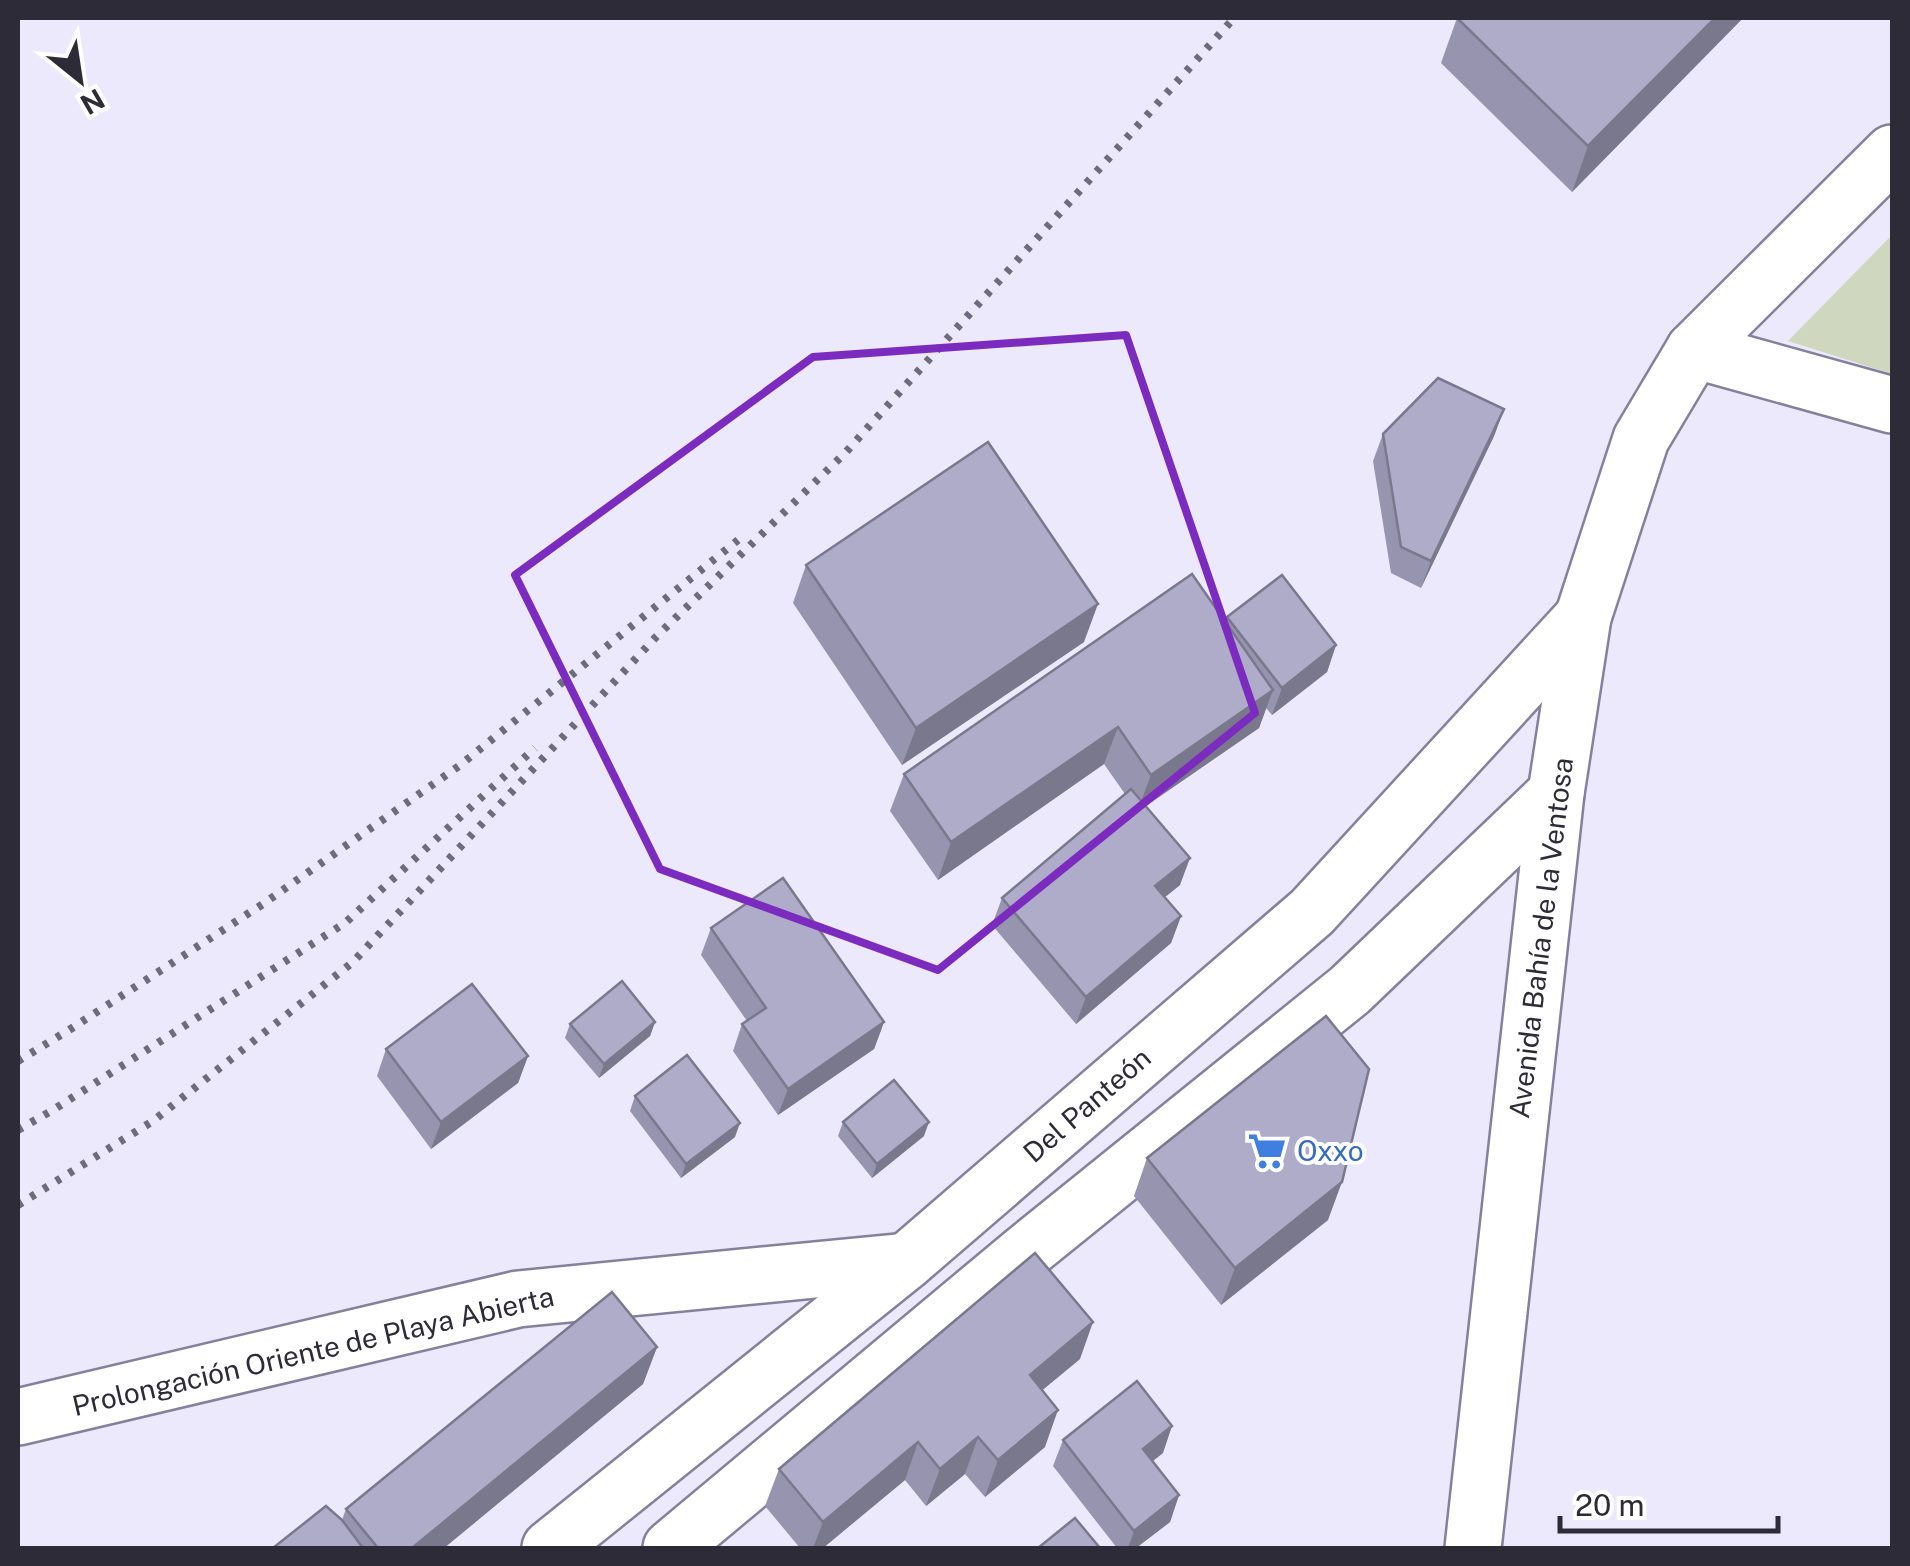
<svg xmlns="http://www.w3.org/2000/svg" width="1910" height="1566" font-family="'Public Sans',sans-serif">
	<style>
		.green { fill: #cfd8be }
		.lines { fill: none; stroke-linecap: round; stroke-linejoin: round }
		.street-casing { stroke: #85809c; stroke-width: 60 }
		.secondary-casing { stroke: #85809c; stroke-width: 60 }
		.street { stroke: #fff; stroke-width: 55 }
		.secondary { stroke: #fff; stroke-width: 55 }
		.rail { stroke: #6e6c7a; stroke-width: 8; stroke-dasharray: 5 10; stroke-linecap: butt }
		.wall { fill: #9694ae }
		.shaded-wall { fill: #7a788d }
		.building { fill: #afacca; stroke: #7a788d; stroke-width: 2.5 }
		.marked { fill: none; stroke: #7b2cbf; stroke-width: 8; stroke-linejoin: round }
		.labels { text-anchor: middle; stroke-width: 8; stroke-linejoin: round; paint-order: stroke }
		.street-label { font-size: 28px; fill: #2d2b37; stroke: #fff }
		.shop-label { font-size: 28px; fill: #366cbe; stroke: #fff; text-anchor: start }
	</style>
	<rect width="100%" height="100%" fill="#ece9fc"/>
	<!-- green -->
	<polygon class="green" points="1892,235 1892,374 1788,341"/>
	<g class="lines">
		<!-- street casing -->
		<g class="street-casing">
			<g id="street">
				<polyline points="1694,350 1892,405"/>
				<polyline points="18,1417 518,1299 907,1261"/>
				<polyline points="550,1548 907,1261 1312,912 1583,617"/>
				<polyline points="671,1548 1023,1254 1350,990 1556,793"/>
			</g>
		</g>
		<!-- secondary casing -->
		<g class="secondary-casing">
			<polyline id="secondary" points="1473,1548 1556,793 1583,617 1641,439 1694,350 1892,153"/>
		</g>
		<!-- street -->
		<use href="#street" class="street"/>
		<!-- secondary -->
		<use href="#secondary" class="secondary"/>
		<!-- rail -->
		<g class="rail">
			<polyline points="18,1061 69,1030 263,904 459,766 738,540"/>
			<polyline points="18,1130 53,1110 345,923 535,748"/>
			<polyline points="18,1205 153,1121 353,962 656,637 846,452 1234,18"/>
		</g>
	</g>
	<!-- wall -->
	<g class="wall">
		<polygon points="1457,18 1743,18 1572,192 1441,63"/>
		<polygon points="1504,409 1494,436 1421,588 1391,573 1373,461 1383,434"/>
		<polygon points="806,565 1084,642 902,765 793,603"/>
		<polygon points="1227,617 1336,645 1327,672 1272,715 1266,708 1259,728 1146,806 1180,885 1165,897 1181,916 1171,943 1076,1024 992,925 1002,898 1125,794 1104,764 938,880 890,811 904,774 1226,622"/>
		<polygon points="711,928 884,1022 874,1049 778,1115 733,1051 742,1024 747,1021 701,955"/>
		<polygon points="655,1022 650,1036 599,1078 565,1038 570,1024"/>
		<polygon points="386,1049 528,1056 518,1083 431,1149 377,1076"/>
		<polygon points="635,1096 735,1137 681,1178 630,1111"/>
		<polygon points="843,1122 924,1136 872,1178 838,1136"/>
		<polygon points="1147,1158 1328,1220 1221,1305 1134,1196"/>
		<polygon points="657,1347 643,1384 444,1548 273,1548 342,1520 346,1509"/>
		<polygon points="1080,1359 1042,1390 1045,1447 985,1497 965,1474 926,1506 905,1480 823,1548 800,1548 765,1506 779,1469"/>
		<polygon points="1063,1440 1163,1453 1153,1461 1179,1495 1170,1522 1136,1548 1117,1548 1053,1466"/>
	</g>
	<!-- shaded-wall -->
	<g class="shaded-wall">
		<polygon points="1715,18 1743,18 1572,192 1588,146"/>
		<polygon points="1504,409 1494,436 1421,588 1431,561"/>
		<polygon points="1098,604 1084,642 902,765 916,728"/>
		<polygon points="1336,645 1327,672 1272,715 1282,688"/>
		<polygon points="1273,690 1259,728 1137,812 1151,775"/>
		<polygon points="1118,727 1104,764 938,880 951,842"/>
		<polygon points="1190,858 1180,885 1145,913 1155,886"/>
		<polygon points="1181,916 1171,943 1076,1024 1086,997"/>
		<polygon points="655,1022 650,1036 599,1078 604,1064"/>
		<polygon points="884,1022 874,1049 778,1115 788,1089"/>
		<polygon points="528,1056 518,1083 431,1149 441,1122"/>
		<polygon points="929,1122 924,1136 872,1178 877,1164"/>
		<polygon points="740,1123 735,1137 681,1178 686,1164"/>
		<polygon points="1342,1182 1328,1220 1221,1305 1235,1268"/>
		<polygon points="1093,1322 1080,1359 1016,1412 1030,1375"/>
		<polygon points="657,1347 643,1384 444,1548 412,1548"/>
		<polygon points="1058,1410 1045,1447 985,1497 998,1460"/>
		<polygon points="1172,1426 1163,1453 1134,1475 1143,1449"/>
		<polygon points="978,1437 965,1474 926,1506 940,1469"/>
		<polygon points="918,1442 905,1480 823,1548 813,1548 823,1522"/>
		<polygon points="1179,1495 1170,1522 1136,1548 1128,1548 1134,1531"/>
	</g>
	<!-- building -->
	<g class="building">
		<polygon points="1457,18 1715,18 1588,146"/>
		<polygon points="1438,378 1504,409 1431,561 1401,547 1383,434"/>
		<polygon points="988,442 1098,604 916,728 806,565"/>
		<polygon points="1192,574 1273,690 1151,775 1118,727 951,842 904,774"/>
		<polygon points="1282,575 1336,645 1282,688 1227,617"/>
		<polygon points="1131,789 1190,858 1155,886 1181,916 1086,997 1002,898"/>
		<polygon points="783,878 884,1022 788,1089 742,1024 766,1008 711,928"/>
		<polygon points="622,981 655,1022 604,1064 570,1024"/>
		<polygon points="472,984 528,1056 441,1122 386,1049"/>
		<polygon points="1326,1016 1369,1069 1342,1182 1235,1268 1147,1158"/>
		<polygon points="687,1055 740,1123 686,1164 635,1096"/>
		<polygon points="894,1080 929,1122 877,1164 843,1122"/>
		<polygon points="1035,1253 1093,1322 1030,1375 1058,1410 998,1460 978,1437 940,1469 918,1442 823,1522 779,1469"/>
		<polygon points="612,1292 657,1347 412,1548 378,1548 346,1509"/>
		<polygon points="1137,1381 1172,1426 1143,1449 1179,1495 1134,1531 1063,1440"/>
		<polygon points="326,1506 342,1520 363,1548 273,1548"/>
		<polygon points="1075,1518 1100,1548 1038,1548"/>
	</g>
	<!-- marked area -->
	<path class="marked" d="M1126 335 1255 713 938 970 660 869 515 575 813 357Z"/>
	<!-- icons -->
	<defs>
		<g id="supermarket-bare" transform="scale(3)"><path d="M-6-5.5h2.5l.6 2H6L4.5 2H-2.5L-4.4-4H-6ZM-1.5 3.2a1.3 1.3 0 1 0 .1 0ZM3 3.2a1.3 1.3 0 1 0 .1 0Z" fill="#3f7fe0" stroke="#fff" stroke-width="2.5" paint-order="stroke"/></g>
	</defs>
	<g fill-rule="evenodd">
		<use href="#supermarket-bare" x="1267" y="1151"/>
	</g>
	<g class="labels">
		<!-- street labels -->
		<g class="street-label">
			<text transform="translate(1541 938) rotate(-83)" y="10">Avenida Bahía de la Ventosa</text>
			<text transform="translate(1087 1105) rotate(-41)" y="10">Del Panteón</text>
			<text transform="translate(313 1351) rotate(-13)" y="10">Prolongación Oriente de Playa Abierta</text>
		</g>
		<!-- shop labels -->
		<g class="shop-label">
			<text x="1297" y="1161">Oxxo</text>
		</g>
	</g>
	<!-- border -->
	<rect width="1910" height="1566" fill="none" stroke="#2d2b37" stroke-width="40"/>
	<!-- north arrow -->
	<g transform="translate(80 80) rotate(150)" stroke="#ffffff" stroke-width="8" paint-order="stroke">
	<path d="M0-8L18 38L0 25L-18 38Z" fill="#2d2b37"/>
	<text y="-15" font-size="28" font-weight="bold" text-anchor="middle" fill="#2d2b37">N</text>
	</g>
	<!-- scale -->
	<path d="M1560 1516v15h218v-15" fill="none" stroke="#2d2b37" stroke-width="5"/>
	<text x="1575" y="1516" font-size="30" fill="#2d2b37" stroke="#ffffff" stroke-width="8" paint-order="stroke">20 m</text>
</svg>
